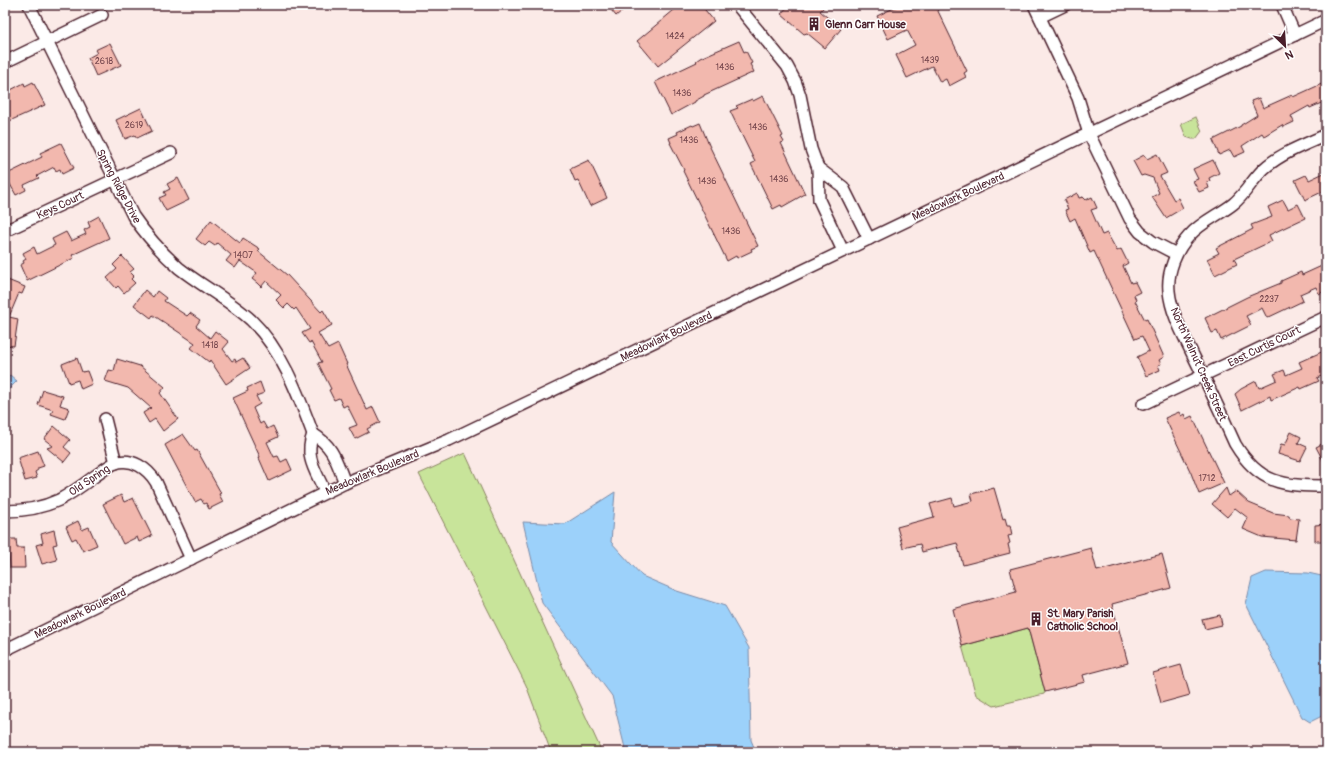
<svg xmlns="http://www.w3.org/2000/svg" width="1331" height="757" font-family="Pangolin,sans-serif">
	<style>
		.green { fill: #c8e49a; stroke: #898262 }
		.water { fill: #9cd1fa; stroke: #7b8aa7 }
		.building { fill: #f2b8ae; stroke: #4a1f2b }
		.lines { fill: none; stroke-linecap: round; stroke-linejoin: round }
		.minor-casing { stroke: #4a1f2b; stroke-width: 14 }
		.minor { stroke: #fff; stroke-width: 11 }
		.labels { text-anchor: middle; stroke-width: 3; stroke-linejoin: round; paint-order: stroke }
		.number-label { font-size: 9px; fill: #74454c }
		.poi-label { font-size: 11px; font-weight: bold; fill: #4a1f2b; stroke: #fff; text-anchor: start }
		.street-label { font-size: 11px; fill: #4a1f2b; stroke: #fff }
	</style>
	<rect width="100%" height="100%" fill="#fbeae7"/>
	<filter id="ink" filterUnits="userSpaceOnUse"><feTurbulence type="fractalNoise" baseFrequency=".025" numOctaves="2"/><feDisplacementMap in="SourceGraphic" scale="8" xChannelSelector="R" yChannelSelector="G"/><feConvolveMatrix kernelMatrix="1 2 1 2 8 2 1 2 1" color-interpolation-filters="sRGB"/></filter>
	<g filter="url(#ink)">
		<!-- green -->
		<g class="green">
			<polygon points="1196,117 1202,131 1196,139 1192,139 1186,137 1181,124"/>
			<polygon points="465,453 602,752 551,752 526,685 419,474"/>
			<polygon points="1028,628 1045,692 1044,694 994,706 976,695 962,646"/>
		</g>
		<!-- water -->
		<g class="water">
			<polygon points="10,375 17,381 5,393 5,380"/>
			<polygon points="615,492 611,542 642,576 677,591 725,606 749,648 751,740 756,752 626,752 612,696 542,603 523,522 565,524"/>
			<polygon points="1266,572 1308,573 1326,577 1326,714 1310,722 1302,717 1246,604 1252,578"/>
		</g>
		<!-- building -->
		<g class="building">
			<polygon points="607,5 629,5 616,16"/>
			<polygon points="680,5 701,5 714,21 658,66 637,41"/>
			<polygon points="789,5 826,5 820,11 841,29 825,48 807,33 804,34 781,14"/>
			<polygon points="900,5 935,5 967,71 964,73 966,77 949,86 946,79 940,82 932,66 907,78 896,55 915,45 907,30 888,39 877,16"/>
			<polygon points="739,41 744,52 746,51 752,63 750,64 754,72 704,95 704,96 695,101 695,102 671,115 655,82 697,62 696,61 700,58"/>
			<polygon points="110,43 121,65 96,76 88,58 97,53 95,50"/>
			<polygon points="33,82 45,105 5,123 5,93 24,83 25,86"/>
			<polygon points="1326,82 1326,101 1310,108 1309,106 1291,116 1294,122 1283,127 1282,125 1264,136 1262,133 1242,146 1245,152 1234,157 1230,150 1219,155 1213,140 1241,126 1241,125 1257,115 1251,101 1259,98 1263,108 1292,95 1293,97"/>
			<polygon points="763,96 783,136 781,137 784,142 781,143 805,194 782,207 781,205 773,209 751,164 755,162 730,111 738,108 736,106 752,99 753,101"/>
			<polygon points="141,108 152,131 137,138 135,135 125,139 116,120"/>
			<polygon points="700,123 709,145 758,246 751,249 752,251 737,258 736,256 727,261 683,171 684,170 670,143 671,143 669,138 678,134 677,132 692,125 693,126"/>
			<polygon points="61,143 74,168 62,174 60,169 56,171 54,167 37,176 39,178 24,185 26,190 16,195 5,175 42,157 40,153"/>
			<polygon points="1157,154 1167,173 1160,176 1174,200 1178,198 1183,208 1166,218 1152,197 1159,193 1153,178 1144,175 1141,176 1133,161 1144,155 1147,159"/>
			<polygon points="589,160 607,198 590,206 578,180 575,181 570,169"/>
			<polygon points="1213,160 1219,173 1209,178 1210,181 1207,182 1209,188 1199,192 1193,181 1198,179 1193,169"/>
			<polygon points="1326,172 1326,190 1305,200 1295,180 1306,175 1309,180"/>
			<polygon points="178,178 189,200 166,211 159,198 166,195 164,192 170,189 167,184"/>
			<polygon points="1077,193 1079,198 1083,197 1086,200 1092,197 1097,208 1091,210 1102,235 1107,233 1117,251 1121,249 1128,263 1123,266 1131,283 1135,282 1140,292 1134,295 1136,300 1135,301 1145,320 1147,319 1164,357 1159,360 1161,364 1158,365 1160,370 1146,376 1137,357 1149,351 1142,336 1135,339 1094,251 1090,253 1075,218 1070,221 1065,210 1068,209 1064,200"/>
			<polygon points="1283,200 1288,209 1298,204 1305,218 1269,235 1272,241 1234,259 1237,264 1215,275 1207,259 1219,253 1216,248 1253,229 1251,225 1272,217 1268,207"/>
			<polygon points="99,216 109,238 72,255 74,258 27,281 20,265 24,263 23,261 26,259 23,253 34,247 37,254 55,245 52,239 66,232 71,241 86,234 84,230 90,227 88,222"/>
			<polygon points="211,220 240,243 243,238 260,249 258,251 287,275 321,312 323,310 332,325 318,333 328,349 338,344 347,364 346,364 367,410 373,407 380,422 367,429 369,432 355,439 349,428 357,425 347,405 343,407 339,398 334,400 329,390 331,389 318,363 322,362 311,342 309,343 302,333 310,329 296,308 294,310 288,304 284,308 276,300 281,295 266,281 261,287 257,283 252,279 257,273 240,261 235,268 226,261 231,255 217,243 215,246 209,242 205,246 196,239"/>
			<polygon points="122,256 134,269 130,272 134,276 131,279 135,283 124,293 118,286 116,288 107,278 117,269 113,265"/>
			<polygon points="1326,264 1326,290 1319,294 1316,287 1300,294 1303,301 1267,318 1262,308 1246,316 1251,325 1221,340 1217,331 1212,333 1205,318 1247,297 1281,283 1281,281 1301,272 1302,275"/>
			<polygon points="5,279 25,287 22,294 19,293 9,317 18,319 14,346 5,345"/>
			<polygon points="145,290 153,297 157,291 166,298 164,301 187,316 190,313 200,320 196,326 210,338 215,331 229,342 223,349 232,361 235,359 236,362 243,358 250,368 226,384 210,360 209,362 191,348 195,343 153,315 151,318 134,305"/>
			<polygon points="1326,350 1326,374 1317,378 1319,381 1301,389 1300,387 1271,400 1270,396 1242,410 1235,394 1241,389 1256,381 1259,388 1277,380 1274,374 1284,370 1286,375 1302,368 1299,362"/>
			<polygon points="77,358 82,372 87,371 92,384 81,389 78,380 69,383 62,364"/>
			<polygon points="117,359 140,366 165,387 160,393 178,419 163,431 155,419 149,423 143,413 151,408 128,388 105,381 109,370 114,371"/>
			<polygon points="260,382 264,393 256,396 260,404 253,408 260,424 263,422 267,429 273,426 278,437 267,442 274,457 278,456 281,462 287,459 292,470 269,481 259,458 260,457 233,398 248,391 247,388"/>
			<polygon points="43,390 63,396 60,405 69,408 65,419 51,414 53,410 38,405"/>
			<polygon points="1179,412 1181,416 1184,414 1186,419 1192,416 1224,483 1199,494 1191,473 1165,418"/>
			<polygon points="54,426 70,440 64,447 71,453 64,462 47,448 53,446 44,439"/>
			<polygon points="1291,432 1301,437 1298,443 1307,447 1300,461 1278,454 1281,444 1285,445"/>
			<polygon points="183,434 195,451 197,450 221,493 219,494 223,502 209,509 206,503 204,504 201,499 195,502 165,445"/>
			<polygon points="1326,442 1326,466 1316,447"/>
			<polygon points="38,451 44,466 38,468 38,470 35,472 37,478 25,481 18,458"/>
			<polygon points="994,488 1003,519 1005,518 1007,525 1010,525 1012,535 1008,536 1010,543 1008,544 1010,553 963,565 957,543 922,552 920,544 903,548 897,527 934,517 930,504 952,498 954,506 973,501 971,494"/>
			<polygon points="1226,488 1229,496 1236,491 1249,503 1273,513 1289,515 1290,518 1299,519 1296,540 1262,537 1243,529 1248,518 1235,508 1227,517 1212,504"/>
			<polygon points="121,495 124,502 133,498 152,536 139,542 137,537 123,544 103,504"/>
			<polygon points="78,521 82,530 89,527 97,545 83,551 76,538 72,540 66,527"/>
			<polygon points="1326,524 1326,541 1315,541 1315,525"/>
			<polygon points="54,530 57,544 53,545 57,560 42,564 36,545 43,543 41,534"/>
			<polygon points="5,539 16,539 17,548 24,548 25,568 10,568 9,553 5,554"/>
			<polygon points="1091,548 1097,571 1162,554 1171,588 1112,604 1128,663 1083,675 1085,682 1045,692 1028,628 962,646 953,609 1016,592 1010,569"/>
			<polygon points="1220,615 1222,625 1205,629 1202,619"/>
			<polygon points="1181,665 1190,695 1161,703 1153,673"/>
		</g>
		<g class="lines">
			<!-- minor casing -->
			<g class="minor-casing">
				<g id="minor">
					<path d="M29 5 133 216C146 235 161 252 179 268 202 286 229 300 251 320 282 350 298 394 313 434"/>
					<polyline points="737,5 787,66 795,81 800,95 811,149 818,168 819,200 843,251"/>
					<polyline points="1034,5 1078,98 1089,134 1130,219 1140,232 1153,242 1176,254"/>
					<polyline points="1282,5 1295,35"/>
					<polyline points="1040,17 1065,5"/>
					<polyline points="5,62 102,15"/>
					<path d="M1326 135C1306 144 1284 152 1267 166 1254 176 1247 193 1233 204 1219 215 1201 222 1189 236 1176 250 1167 272 1169 291 1171 313 1183 334 1192 353 1207 383 1221 413 1235 444 1259 484 1283 486 1326 486"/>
					<polyline points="818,168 843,187 869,239"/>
					<polyline points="5,231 171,153"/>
					<polyline points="1143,404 1326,317"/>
					<polyline points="105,419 116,463"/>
					<path d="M325 492C316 471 304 457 313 434 334 447 336 461 345 483"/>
					<path d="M5 511C23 511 42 508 59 500 72 493 83 485 95 476 101 472 108 466 115 463 132 457 148 469 156 482L191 559"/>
					<polyline points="5,650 345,483 449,440 1326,20"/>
				</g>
			</g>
			<!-- minor -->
			<use href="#minor" class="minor"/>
		</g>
	</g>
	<!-- icons -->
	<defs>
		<g id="building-bare" transform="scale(1.08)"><path d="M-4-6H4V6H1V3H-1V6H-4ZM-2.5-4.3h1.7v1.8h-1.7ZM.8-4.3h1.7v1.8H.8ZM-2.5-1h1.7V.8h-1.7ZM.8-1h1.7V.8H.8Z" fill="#4a1f2b" stroke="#fff" stroke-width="2.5" paint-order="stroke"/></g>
	</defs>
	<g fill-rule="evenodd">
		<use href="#building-bare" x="814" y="24"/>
		<use href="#building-bare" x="1036" y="619"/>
	</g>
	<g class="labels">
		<!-- number labels -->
		<g class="number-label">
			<text x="675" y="39">1424</text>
			<text x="930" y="63">1439</text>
			<text x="104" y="64">2618</text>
			<text x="725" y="70">1436</text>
			<text x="682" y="96">1436</text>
			<text x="134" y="128">2619</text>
			<text x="758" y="130">1436</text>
			<text x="689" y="143">1436</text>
			<text x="779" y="182">1436</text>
			<text x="707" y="184">1436</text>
			<text x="731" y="234">1436</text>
			<text x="243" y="258">1407</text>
			<text x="1269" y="302">2237</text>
			<text x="210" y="348">1418</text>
			<text x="1207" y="481">1712</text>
		</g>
		<!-- poi labels -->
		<g class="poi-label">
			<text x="825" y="28">Glenn Carr House</text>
			<text x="1047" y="617">St. Mary Parish<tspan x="1047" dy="13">Catholic School</tspan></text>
		</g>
		<!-- street labels -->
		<g class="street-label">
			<text transform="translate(119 186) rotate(62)" y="4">Spring Ridge Drive</text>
			<text transform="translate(958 196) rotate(-25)" y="4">Meadowlark Boulevard</text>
			<text transform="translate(60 205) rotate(-25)" y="4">Keys Court</text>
			<text transform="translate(666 336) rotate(-26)" y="4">Meadowlark Boulevard</text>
			<text transform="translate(1264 346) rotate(-26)" y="4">East Curtis Court</text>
			<text transform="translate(1199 364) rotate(66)" y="4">North Walnut Creek Street</text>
			<text transform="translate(372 472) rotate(-23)" y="4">Meadowlark Boulevard</text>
			<text transform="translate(89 480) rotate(-34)" y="4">Old Spring</text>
			<text transform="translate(80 613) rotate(-26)" y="4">Meadowlark Boulevard</text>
		</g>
	</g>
	<!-- margin -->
	<rect width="1331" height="757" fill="none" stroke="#fff" stroke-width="20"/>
	<rect x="10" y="10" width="1311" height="737" fill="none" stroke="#4a1f2b" stroke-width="1.5" filter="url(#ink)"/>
	<!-- north arrow -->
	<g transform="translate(1285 46) rotate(155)" stroke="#ffffff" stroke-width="3" paint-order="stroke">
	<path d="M0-3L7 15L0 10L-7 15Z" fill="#4a1f2b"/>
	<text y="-6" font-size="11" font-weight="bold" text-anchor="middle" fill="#4a1f2b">N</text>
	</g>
</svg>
